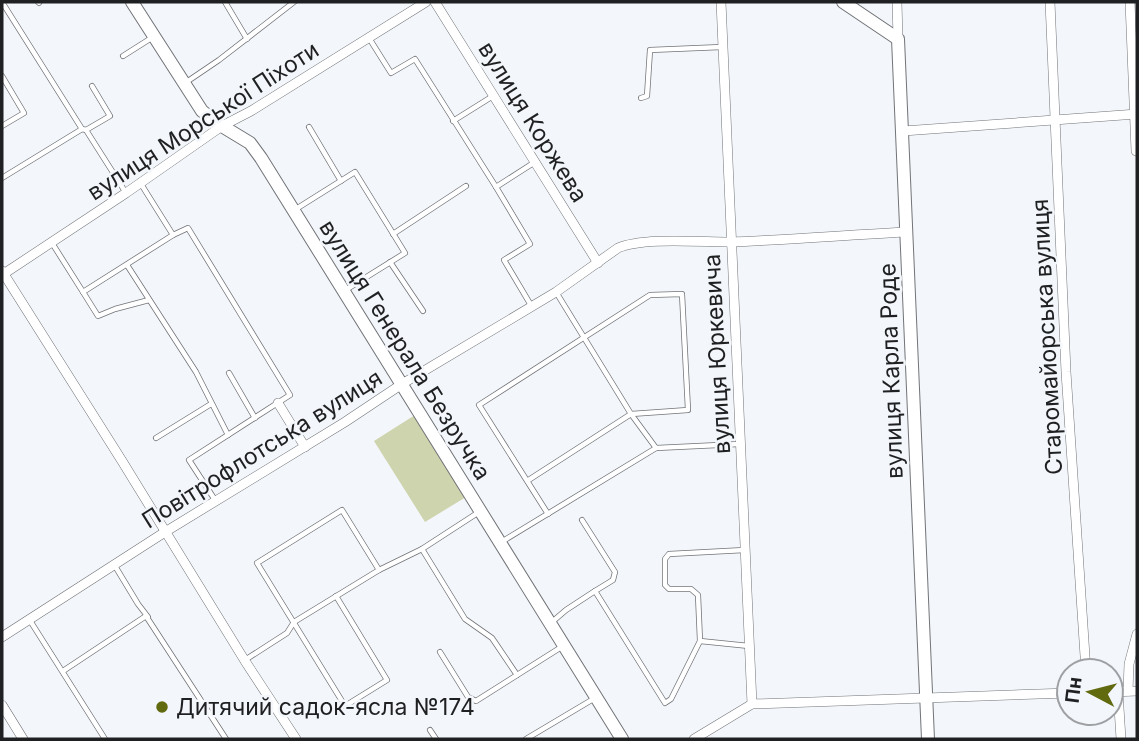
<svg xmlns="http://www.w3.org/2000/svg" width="1139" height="741" font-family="Inter,sans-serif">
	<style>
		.green { fill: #ced4ae }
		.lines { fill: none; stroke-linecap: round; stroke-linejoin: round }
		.lane-casing { stroke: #717377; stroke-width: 6 }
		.street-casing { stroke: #717377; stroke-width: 10 }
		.secondary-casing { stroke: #717377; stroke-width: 14 }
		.lane { stroke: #fff; stroke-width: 4.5 }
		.street { stroke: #fff; stroke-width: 9 }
		.secondary { stroke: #fff; stroke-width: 12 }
		.poi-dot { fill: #616a0e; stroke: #f3f6fa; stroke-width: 2.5 }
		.labels { text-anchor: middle; stroke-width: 5; stroke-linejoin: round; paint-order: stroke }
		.street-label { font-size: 23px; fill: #1f2022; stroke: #f3f6fa }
		.poi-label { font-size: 23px; fill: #1f2022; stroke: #f3f6fa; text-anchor: start }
	</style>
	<rect width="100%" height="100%" fill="#f3f6fa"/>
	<!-- green -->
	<polygon class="green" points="415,415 466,497 425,522 374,441"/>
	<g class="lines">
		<!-- lane casing -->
		<g class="lane-casing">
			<g id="lane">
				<polyline points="2,2 82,129 86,130 126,193"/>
				<polyline points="38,2 39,3"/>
				<polyline points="225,2 247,39"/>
				<polyline points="369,38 391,73 415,59 496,187 535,162"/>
				<polyline points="123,56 153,37"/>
				<polyline points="2,76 24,113 2,126"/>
				<polyline points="185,83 219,60 294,2"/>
				<polyline points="641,98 647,96 650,50 722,47"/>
				<polyline points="453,121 493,96"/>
				<polyline points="309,127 341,181"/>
				<polyline points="86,130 110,116 92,86"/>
				<polyline points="2,178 82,129"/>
				<polyline points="141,184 173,235"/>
				<polyline points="496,187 530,244 504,260 532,307"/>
				<polyline points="296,209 355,172 405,253 344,291"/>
				<polyline points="393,234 466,186"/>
				<polyline points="52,243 83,292"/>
				<polyline points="390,262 423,311"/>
				<polyline points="127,265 196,372 228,435"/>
				<polyline points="556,292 631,414 656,448"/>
				<polyline points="149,300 115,309 98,316 83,292 173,235 188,228 290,395 189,460 215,500"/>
				<polyline points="229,373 255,418"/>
				<polyline points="156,438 211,404"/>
				<polyline points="527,481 631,414 688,410 682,294 650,295 479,405 548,514"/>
				<polyline points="582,520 615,572 613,580 595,591"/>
				<polyline points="503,541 656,448 740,444"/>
				<polyline points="422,549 465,619 492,638 517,675"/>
				<polyline points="115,566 138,604 148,617"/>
				<polyline points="336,596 387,680 345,706 257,563 342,510 379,570"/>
				<polyline points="29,619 105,739"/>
				<polyline points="552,622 566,610 595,591 665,703 671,699 700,641 698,595 691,589 669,589 665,585 665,559 669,554 745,550"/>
				<polyline points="700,641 749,646"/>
				<polyline points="440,652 468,697 476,701 563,646"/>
				<polyline points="245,660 287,633 294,622 379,570 422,549 479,512"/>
				<polyline points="63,671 146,616 226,739"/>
				<polyline points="430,730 436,739"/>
				<polyline points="526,739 595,698"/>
			</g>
		</g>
		<!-- street casing -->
		<g class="street-casing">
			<g id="street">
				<polyline points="435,2 598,263"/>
				<polyline points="721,2 752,704"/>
				<polyline points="897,2 898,39"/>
				<polyline points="1050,2 1066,372 1086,671"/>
				<polyline points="1130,2 1136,151"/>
				<polyline points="903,131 1137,114"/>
				<polyline points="2,271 122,461 245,661 296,739"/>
				<polyline points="2,275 126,193 222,126 251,111 426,2"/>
				<polyline points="278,403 305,447"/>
				<path d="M2 637 165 532 345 422 402 384 556 292 618 248C642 237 700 242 729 242 788 240 847 235 906 232"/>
				<polyline points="1128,691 1129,664 1137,634"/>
				<polyline points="1111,692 1137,691"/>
				<polyline points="1118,692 1121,739"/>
				<polyline points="2,705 23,739"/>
				<polyline points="694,739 752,704 1069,693"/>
			</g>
		</g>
		<!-- secondary casing -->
		<g class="secondary-casing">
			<g id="secondary">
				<polyline points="132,2 202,111 222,126 250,143 261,158 622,739"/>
				<polyline points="843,2 898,39 928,739"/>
			</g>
		</g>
		<!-- lane -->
		<use href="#lane" class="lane"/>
		<!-- street -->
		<use href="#street" class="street"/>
		<!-- secondary -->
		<use href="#secondary" class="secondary"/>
	</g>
	<!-- markers -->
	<circle class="poi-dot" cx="162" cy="707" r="7"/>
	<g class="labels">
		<!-- street labels -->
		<g class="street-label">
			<text transform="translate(203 121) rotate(-33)" y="8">вулиця Морської Піхоти</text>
			<text transform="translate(533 122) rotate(58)" y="8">вулиця Коржева</text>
			<text transform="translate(1047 337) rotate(-93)" y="8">Старомайорська вулиця</text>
			<text transform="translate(405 350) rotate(58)" y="8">вулиця Генерала Безручка</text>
			<text transform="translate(717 354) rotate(-93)" y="8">вулиця Юркевича</text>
			<text transform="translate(891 371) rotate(-92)" y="8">вулиця Карла Роде</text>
			<text transform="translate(262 449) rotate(-32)" y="8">Повітрофлотська вулиця</text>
		</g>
		<!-- poi labels -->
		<g class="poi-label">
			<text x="176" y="715">Дитячий садок-ясла №174</text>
		</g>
	</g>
	<!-- border -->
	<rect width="1139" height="741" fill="none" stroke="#1f2022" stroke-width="7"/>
	<!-- north arrow -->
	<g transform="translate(1090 692) rotate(277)"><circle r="33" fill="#f3f6fa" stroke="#9ea0a4" stroke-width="2"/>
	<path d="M0-5L12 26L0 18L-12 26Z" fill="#616a0e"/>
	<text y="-10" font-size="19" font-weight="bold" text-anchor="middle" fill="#1f2022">Пн</text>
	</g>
</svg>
